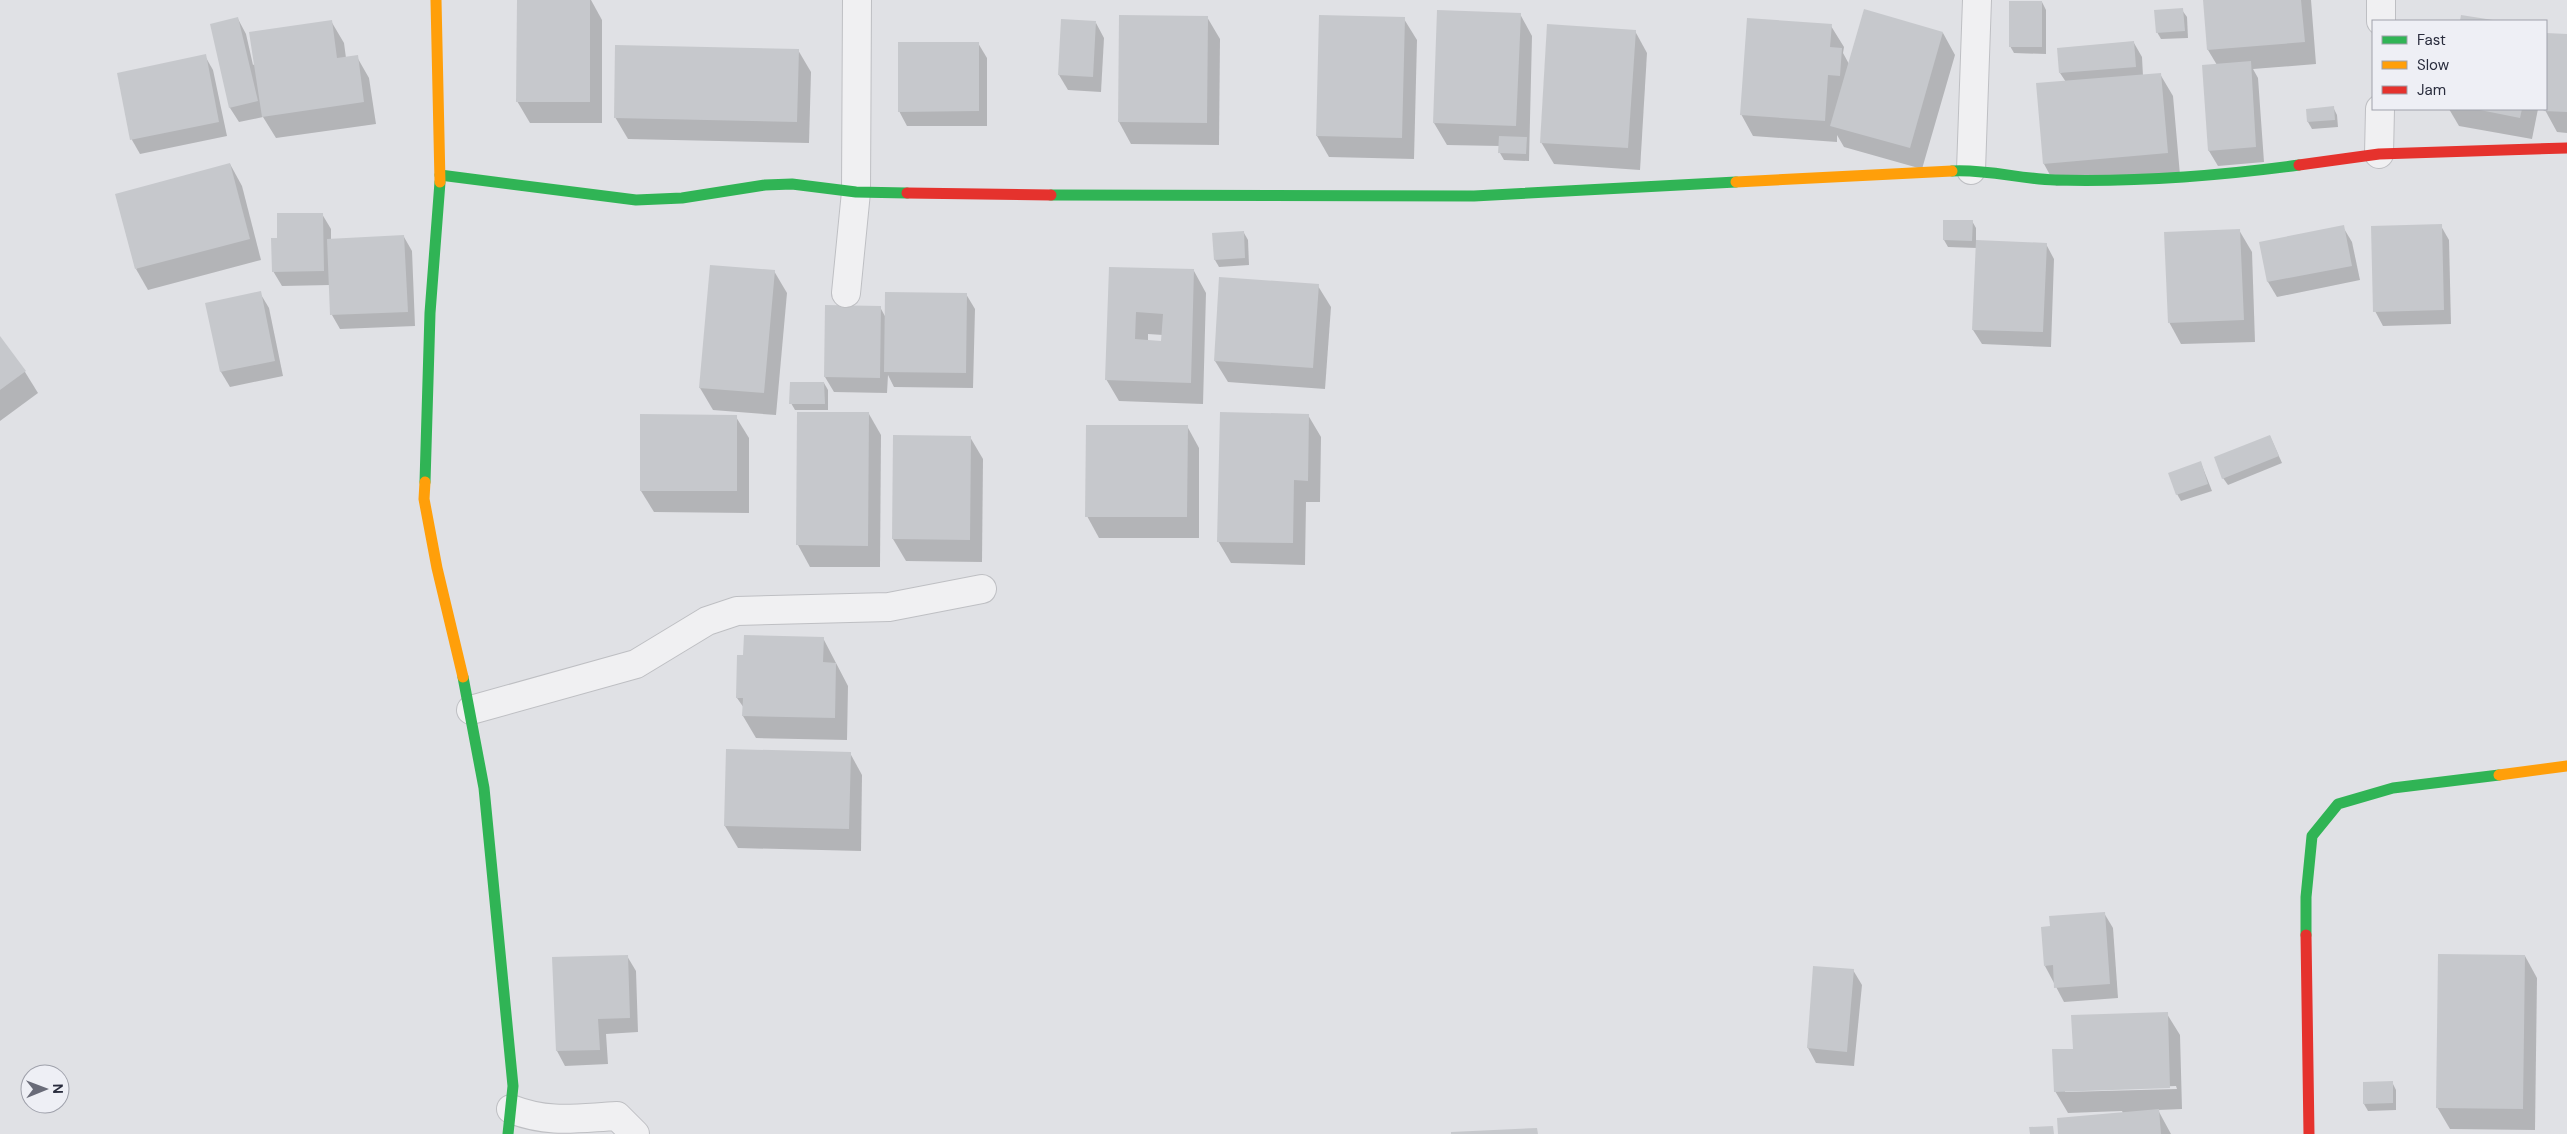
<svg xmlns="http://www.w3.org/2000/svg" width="2567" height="1134" font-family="'DM Sans',sans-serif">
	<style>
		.shadow { fill: #0003; fill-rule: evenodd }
		.building { fill: #c6c8cc; fill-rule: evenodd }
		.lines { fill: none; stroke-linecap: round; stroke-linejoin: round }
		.street-casing { stroke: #bebfc3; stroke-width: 30 }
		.street { stroke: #f0f0f2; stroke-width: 28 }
		.fast { stroke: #30b455; stroke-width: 11 }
		.slow { stroke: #ff9f0a; stroke-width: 11 }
		.jam { stroke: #e5322d; stroke-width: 11 }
	</style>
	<rect width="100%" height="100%" fill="#e0e1e5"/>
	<!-- shadow -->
	<g class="shadow">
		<polygon points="518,0 591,0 602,20 602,123 530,123 517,101"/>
		<polygon points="2204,0 2311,0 2316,64 2253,69 2258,78 2264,162 2218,166 2209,151 2217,65 2208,50"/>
		<polygon points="2042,2 2046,10 2046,54 2014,53 2010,46"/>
		<polygon points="2182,10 2187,17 2188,38 2161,39 2157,32"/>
		<polygon points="1520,14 1532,36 1529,161 1504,160 1500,153 1500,146 1447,145 1434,123"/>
		<polygon points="1207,17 1220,39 1219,145 1131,144 1119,122"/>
		<polygon points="238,19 246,34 253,65 331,21 344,43 346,58 357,57 369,78 376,124 276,138 263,117 239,122 230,108"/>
		<polygon points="1404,19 1417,40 1414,159 1329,157 1317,136"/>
		<polygon points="1096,23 1104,38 1101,92 1068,90 1059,75"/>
		<polygon points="1831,26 1844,47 1843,53 1849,64 1943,33 1955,55 1922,169 1844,147 1837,135 1837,142 1753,136 1741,114"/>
		<polygon points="1635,31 1647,53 1640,170 1554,164 1541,142"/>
		<polygon points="2567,36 2567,133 2557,132 2545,110 2546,47 2547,48"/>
		<polygon points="978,43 987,58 987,126 907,126 899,111"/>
		<polygon points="2134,43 2142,57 2143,76 2160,74 2173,96 2180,175 2056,186 2044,164 2066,82 2060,73"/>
		<polygon points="798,50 811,72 809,143 628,139 615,117"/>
		<polygon points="205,56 213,70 227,136 140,154 132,140 118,74"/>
		<polygon points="2333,107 2337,115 2338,127 2312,129 2308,122 2307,110"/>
		<polygon points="2449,109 2538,109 2532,139 2459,126"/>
		<polygon points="230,164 242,186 261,260 148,290 136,269"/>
		<polygon points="322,214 331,229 331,240 404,237 412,251 415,326 340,329 332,315 330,285 282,286 273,271 278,239"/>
		<polygon points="1972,221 1976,228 1976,241 2046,244 2054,259 2051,347 1982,344 1973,330 1977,248 1948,247 1944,240"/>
		<polygon points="2441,226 2449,240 2451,324 2383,326 2375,311"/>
		<polygon points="2343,227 2352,242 2360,280 2277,297 2268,282 2260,243"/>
		<polygon points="2239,230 2252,252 2255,342 2181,344 2169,322"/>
		<polygon points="1244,233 1248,240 1249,265 1219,267 1215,260 1213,234"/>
		<path d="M1110 268 1194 271 1206 293 1203 404 1119 401 1106 379ZM1148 334 1163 335V342L1148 341Z"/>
		<polygon points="774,271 787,293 776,415 713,410 700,388"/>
		<polygon points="1318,286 1331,307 1325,389 1228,382 1215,361"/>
		<polygon points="260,293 269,308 283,376 230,387 221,372 207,304"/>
		<polygon points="966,294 975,309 973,388 894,387 888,375 887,393 834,392 825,377 880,307 886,318"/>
		<polygon points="0,338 25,372 38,393 0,421"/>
		<polygon points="824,383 828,390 828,410 795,410 791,403"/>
		<polygon points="869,414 881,435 880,567 810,567 798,545"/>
		<polygon points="1308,415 1321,437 1320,502 1306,502 1305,565 1231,563 1218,541"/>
		<polygon points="736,417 749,438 749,513 654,512 641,491"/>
		<polygon points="1187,426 1199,448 1199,538 1099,538 1087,516"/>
		<polygon points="2270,436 2282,463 2228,485 2223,478"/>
		<polygon points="970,437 983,459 982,562 906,561 893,539"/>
		<polygon points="2201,463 2212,491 2181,501 2177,494"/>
		<polygon points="823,638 848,686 847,740 756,738 743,716 744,708 737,698"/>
		<polygon points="727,751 850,753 862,775 861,851 738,848 725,826"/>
		<polygon points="2104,913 2113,928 2118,998 2064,1002 2045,966"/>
		<polygon points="627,956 636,971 638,1032 606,1034 608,1064 565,1066 557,1051"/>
		<polygon points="2525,956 2537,978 2535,1130 2450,1129 2437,1107"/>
		<polygon points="1815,967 1853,970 1862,985 1854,1066 1816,1063 1808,1048"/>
		<path d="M2167 1014 2180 1035 2182 1109 2158 1110 2171 1134H2060L2123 1113 2122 1111 2068 1113 2055 1091 2074 1050ZM2176 1086 2177 1089 2065 1092V1090Z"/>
		<polygon points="2392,1082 2396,1090 2396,1110 2368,1111 2364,1104"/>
	</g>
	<!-- building -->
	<g class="building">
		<polygon points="517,0 590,0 590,102 516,102"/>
		<polygon points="2203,0 2301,0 2305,42 2207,50"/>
		<rect x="2009" y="1" width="33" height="46"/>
		<polygon points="2183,8 2185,31 2156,33 2154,10"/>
		<polygon points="1864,9 1943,32 1910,148 1830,126"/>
		<polygon points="1437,10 1521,13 1516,126 1433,123"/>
		<polygon points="1119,15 1208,16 1207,123 1118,122"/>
		<polygon points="1319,15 1405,17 1402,138 1316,136"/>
		<polygon points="2461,15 2493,20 2493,21 2460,21"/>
		<polygon points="238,17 258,101 229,108 210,24"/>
		<polygon points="1747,18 1832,24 1830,47 1842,48 1840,76 1828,75 1825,121 1740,115"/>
		<polygon points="1061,19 1096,21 1093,77 1058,75"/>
		<polygon points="332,20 337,58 358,55 364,102 262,117 249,32"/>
		<polygon points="1547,24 1636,30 1628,148 1540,143"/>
		<polygon points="2546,33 2567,34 2567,112 2543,111 2546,109"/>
		<polygon points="2134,41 2136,67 2059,73 2057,48"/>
		<polygon points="898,42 979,42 979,111 898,112"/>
		<polygon points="615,45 799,49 797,122 614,118"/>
		<polygon points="206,54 219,122 130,140 117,73"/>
		<polygon points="2251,61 2256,147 2208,151 2202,65"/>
		<polygon points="2161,73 2168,153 2043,164 2036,83"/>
		<polygon points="2334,106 2335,120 2307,122 2306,109"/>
		<polygon points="2475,109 2522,109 2520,118"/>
		<polygon points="1499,136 1527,137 1526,154 1498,153"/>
		<polygon points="230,163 250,239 135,269 115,194"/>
		<polygon points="277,213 323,213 324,271 272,272 271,238 277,238"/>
		<polygon points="1943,220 1973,220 1972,241 1943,240"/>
		<polygon points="2442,224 2444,310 2373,312 2371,226"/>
		<polygon points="2344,225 2352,266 2267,282 2259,242"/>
		<polygon points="2240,229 2244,320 2168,323 2164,232"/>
		<polygon points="1244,231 1245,258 1214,260 1212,233"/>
		<polygon points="404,235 408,312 330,315 327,239"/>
		<polygon points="1976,240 2047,243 2043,332 1972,330"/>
		<polygon points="710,265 775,270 764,393 699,388"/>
		<path d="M1109 267 1194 269 1191 383 1105 380ZM1136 312 1163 314 1161 341 1135 339Z"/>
		<polygon points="1219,277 1319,284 1313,368 1214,361"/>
		<polygon points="261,291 275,361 220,372 205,303"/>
		<polygon points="885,292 967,293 966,373 884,372"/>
		<polygon points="825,305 881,306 880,378 824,377"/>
		<polygon points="0,336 26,371 0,390"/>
		<polygon points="790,382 824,382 825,404 789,404"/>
		<polygon points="797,412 869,412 868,546 796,545"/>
		<polygon points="1220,412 1309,414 1308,481 1294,480 1293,543 1217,542"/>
		<polygon points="640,414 737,415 737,491 640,491"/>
		<polygon points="1086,425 1188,425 1187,517 1085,517"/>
		<polygon points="893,435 971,436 970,540 892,539"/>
		<polygon points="2270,435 2279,456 2222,479 2214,457"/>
		<polygon points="2201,461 2208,484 2176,495 2168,473"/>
		<polygon points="744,635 824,637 823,662 836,663 835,718 742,716 743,698 736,698 737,655 743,655"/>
		<polygon points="726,749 851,752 849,829 724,826"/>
		<polygon points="2105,912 2110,984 2054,988 2053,965 2044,966 2041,927 2050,926 2049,916"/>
		<polygon points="2438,954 2525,955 2523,1109 2436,1108"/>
		<polygon points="628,955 630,1018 598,1019 600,1050 556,1051 552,957"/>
		<polygon points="1813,966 1854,969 1847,1052 1807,1048"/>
		<polygon points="2168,1012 2170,1088 2054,1092 2052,1049 2073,1049 2071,1015"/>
		<polygon points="2393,1081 2393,1103 2363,1104 2363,1082"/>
		<polygon points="2159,1109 2161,1134 2058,1134 2057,1118"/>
		<polygon points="2053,1126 2054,1134 2030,1134 2029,1127"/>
		<polygon points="1537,1128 1538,1134 1451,1134 1451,1132"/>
	</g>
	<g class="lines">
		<!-- street casing -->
		<g class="street-casing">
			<g id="street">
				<polyline points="2381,21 2381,0"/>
				<polyline points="2379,154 2380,109"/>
				<polyline points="1971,170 1977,0"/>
				<polyline points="846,293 856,192 857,0"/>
				<polyline points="471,710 636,664 707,621 737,611 889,607 982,589"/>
				<path d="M511 1109C550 1124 577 1118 617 1116L635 1134"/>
			</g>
		</g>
		<!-- street -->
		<use href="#street" class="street"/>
		<!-- fast -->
		<g class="fast">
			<path d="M1952 171C1987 169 2020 179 2055 180 2136 182 2218 176 2299 165"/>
			<polyline points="440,175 636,200 682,198 765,185 792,184 856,192 907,193"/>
			<polyline points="1051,195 1474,196 1736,182"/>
			<polyline points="425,482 430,313 440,182"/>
			<polyline points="463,677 484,788 513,1086 508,1134"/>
			<polyline points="2306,935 2306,897 2312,836 2338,804 2393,788 2499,775"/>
		</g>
		<!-- slow -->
		<g class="slow">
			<polyline points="436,0 440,182"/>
			<polyline points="1736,182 1952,171"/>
			<polyline points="425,482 424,499 437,568 463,677"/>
			<polyline points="2499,775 2567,766"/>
		</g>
		<!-- jam -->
		<g class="jam">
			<polyline points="2299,165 2379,154 2567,148"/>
			<polyline points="907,193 1051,195"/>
			<polyline points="2306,935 2309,1134"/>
		</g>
	</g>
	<!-- legend -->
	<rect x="2372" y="20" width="175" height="90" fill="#eeeff5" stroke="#9fa1ab"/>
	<rect x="2382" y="36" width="25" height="8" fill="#30b455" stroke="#9fa1ab"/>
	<text x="2417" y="45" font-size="15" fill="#292c3d">Fast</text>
	<rect x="2382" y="61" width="25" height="8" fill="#ff9f0a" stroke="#9fa1ab"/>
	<text x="2417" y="70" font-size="15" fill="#292c3d">Slow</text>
	<rect x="2382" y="86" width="25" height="8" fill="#e5322d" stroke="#9fa1ab"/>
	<text x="2417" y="95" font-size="15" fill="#292c3d">Jam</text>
	<!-- north arrow -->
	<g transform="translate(45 1089) rotate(89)"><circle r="24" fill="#eeeff5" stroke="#9fa1ab"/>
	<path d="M0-4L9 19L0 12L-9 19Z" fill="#696b78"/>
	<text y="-8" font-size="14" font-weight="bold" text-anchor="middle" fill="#292c3d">N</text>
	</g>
</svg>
